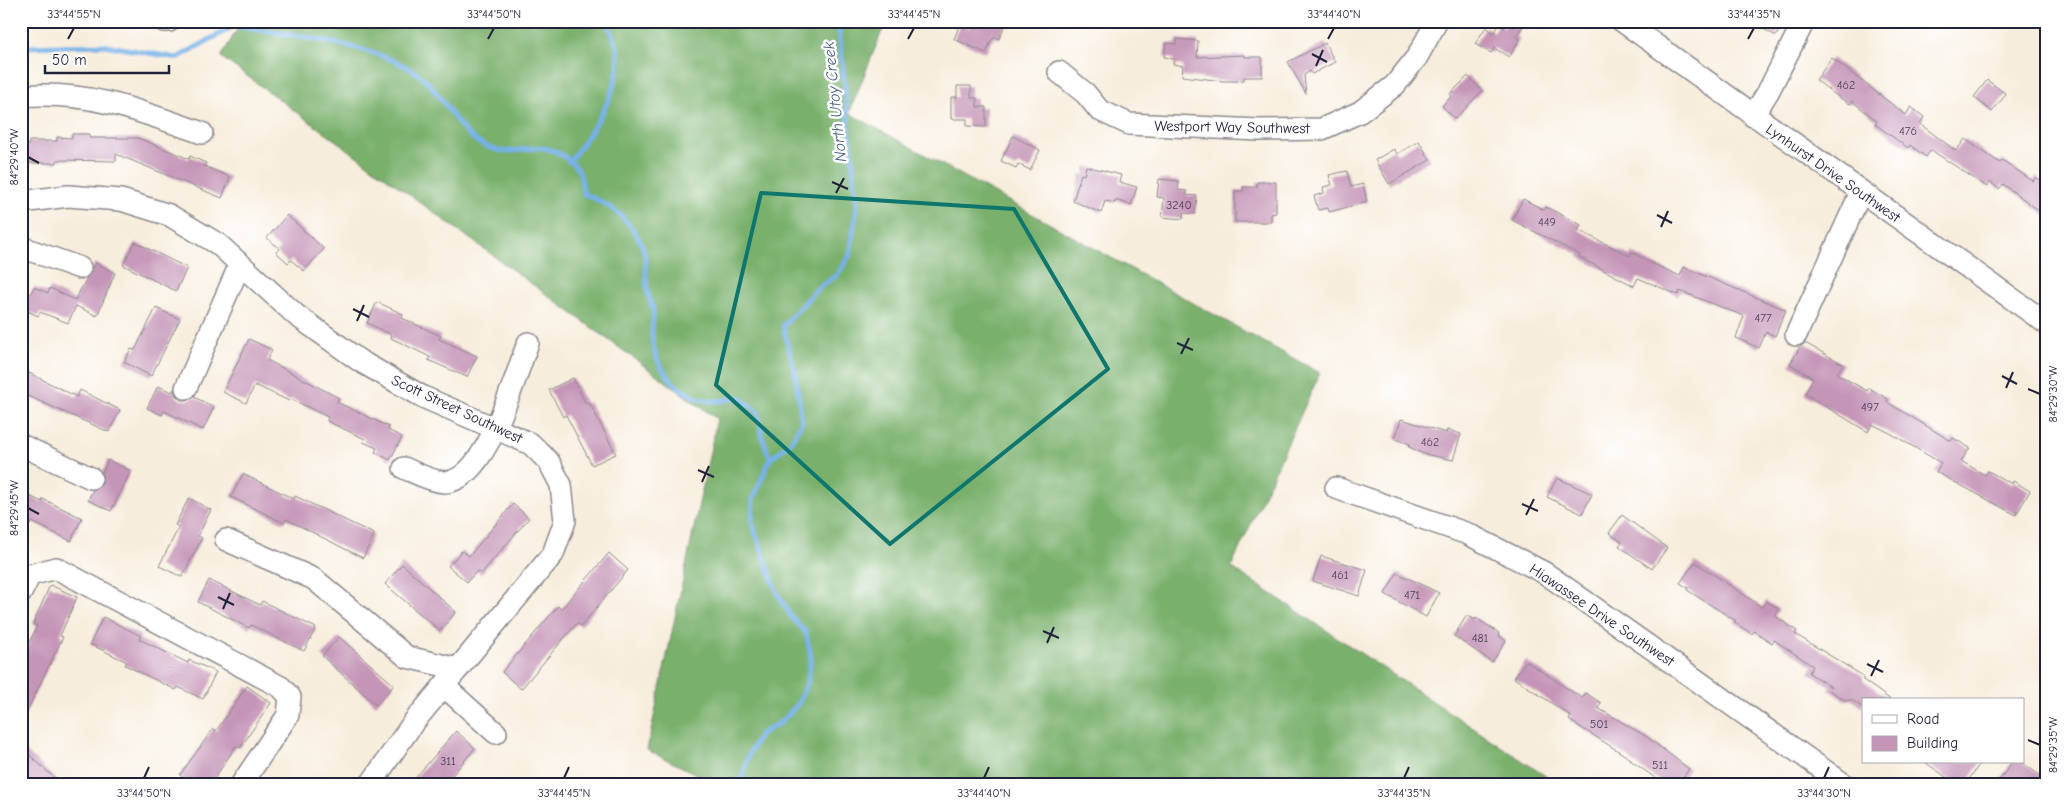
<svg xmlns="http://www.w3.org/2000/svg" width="2067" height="806" font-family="'Comic Neue',sans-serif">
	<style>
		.forest { fill: #79b06c; stroke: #4e6954 }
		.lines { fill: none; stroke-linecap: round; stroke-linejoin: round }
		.stream { stroke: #76b1e7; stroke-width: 5 }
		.building { fill: #c595b7 }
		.minor-casing { stroke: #8c888c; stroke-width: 24 }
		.minor { stroke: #fff; stroke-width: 21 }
		.marked { fill: none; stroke: #0f766e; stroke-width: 4; stroke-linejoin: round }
		.ticks { fill: none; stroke: #22223b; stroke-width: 2 }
		.labels { text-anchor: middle; stroke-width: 5; stroke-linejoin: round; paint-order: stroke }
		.number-label { font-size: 12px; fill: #4b3f5a }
		.street-label { font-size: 15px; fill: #22223b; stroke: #fff }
		.water-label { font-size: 16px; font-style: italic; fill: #445b80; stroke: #fff }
		.neatline { fill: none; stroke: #22223b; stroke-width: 2 }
		.ticks-label { font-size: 12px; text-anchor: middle; fill: #22223b }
	</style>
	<rect width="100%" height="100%" fill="#fff"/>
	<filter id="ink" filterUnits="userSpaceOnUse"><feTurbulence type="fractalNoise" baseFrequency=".02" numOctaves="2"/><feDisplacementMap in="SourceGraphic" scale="10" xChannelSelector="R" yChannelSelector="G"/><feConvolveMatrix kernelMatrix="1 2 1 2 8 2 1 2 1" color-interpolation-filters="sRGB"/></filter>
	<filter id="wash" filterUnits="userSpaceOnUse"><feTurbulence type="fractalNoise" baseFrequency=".0096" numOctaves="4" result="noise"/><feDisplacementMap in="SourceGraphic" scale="20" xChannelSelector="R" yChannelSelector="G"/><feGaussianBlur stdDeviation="1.12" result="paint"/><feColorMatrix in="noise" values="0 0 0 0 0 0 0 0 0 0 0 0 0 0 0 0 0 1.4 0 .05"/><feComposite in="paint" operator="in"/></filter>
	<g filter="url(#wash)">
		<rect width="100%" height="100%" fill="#f7eddc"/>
		<!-- forest -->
		<polygon class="forest" points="242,21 886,21 849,113 1320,373 1231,567 1559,785 719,785 647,750 717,419 221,57"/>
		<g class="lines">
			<!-- stream -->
			<g class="stream">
				<path d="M21 47 104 45 177 58 234 26C287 36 382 43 423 78 448 99 456 136 490 148 506 154 519 150 535 148 550 146 572 158 579 172 582 179 582 187 584 194 609 204 626 216 639 239 648 255 645 271 647 288 648 295 651 303 653 310 654 319 651 328 652 337 655 370 680 398 712 401 721 402 731 399 739 397L758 412 762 436 770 459"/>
				<path d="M569 162C596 126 642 64 604 21"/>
				<polyline points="740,785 748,756 760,734 781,722 798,704 808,681 811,657 806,633 790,615 777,593 752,523 753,499 770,459 790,443 802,422 795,373 783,326 817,289 837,275 850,255 857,206 838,21"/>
			</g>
		</g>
		<g id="blocks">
			<!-- building -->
			<g class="building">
				<polygon points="973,21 995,21 1005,25 999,39 995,37 991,41 986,53 954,39 960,24 970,28"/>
				<polygon points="1509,21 1515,21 1523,26 1516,36 1520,39 1509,57 1494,48 1491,53 1475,44 1486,27 1494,33 1499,25 1504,28"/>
				<polygon points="1749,21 1784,21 1776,36"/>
				<polygon points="1177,39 1198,41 1197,57 1245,55 1245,57 1262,57 1262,77 1244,77 1244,80 1237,81 1223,81 1182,76 1183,66 1173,64 1174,59 1164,57 1166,43 1176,44"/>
				<polygon points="1325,43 1335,62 1312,74 1310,71 1304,75 1306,94 1288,62"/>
				<polygon points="1832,58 1906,115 1911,107 1924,117 1920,124 1956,151 1965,139 2000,163 2002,160 2033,181 2036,177 2046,184 2046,216 2003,184 1999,189 1990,182 1987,187 1931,150 1926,157 1910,145 1908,148 1875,124 1877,121 1852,101 1850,104 1837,96 1816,80"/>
				<polygon points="1468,76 1482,91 1455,119 1442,106 1452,96 1450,94"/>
				<polygon points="1987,80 2006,94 1992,112 1974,97"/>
				<polygon points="957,86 971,86 971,98 977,98 977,107 986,107 986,127 967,126 967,119 951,119 951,97 957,97"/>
				<polygon points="72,134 89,134 89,138 138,138 189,159 190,156 206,163 204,166 230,177 222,198 116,154 116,161 57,160 57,163 21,163 21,145 29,145 29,141 57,141 57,137 72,138"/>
				<polygon points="1013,136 1040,150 1030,170 1018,164 1016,168 1001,161"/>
				<polygon points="1419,141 1430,160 1389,184 1375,160 1394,149 1397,154"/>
				<polygon points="1086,166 1121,175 1119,182 1137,187 1131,205 1115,200 1115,203 1105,201 1101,213 1073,201 1081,174 1084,175"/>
				<polygon points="1347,171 1351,187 1363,184 1367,202 1329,212 1328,208 1318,210 1314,196 1324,193 1323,187 1332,185 1329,175"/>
				<polygon points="1159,179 1179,181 1178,190 1187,191 1186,195 1197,196 1195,214 1183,213 1183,219 1162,217 1164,198 1157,197"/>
				<polygon points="1257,182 1276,182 1276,213 1271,214 1271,222 1235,222 1235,191 1243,191 1243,187 1257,187"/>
				<polygon points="1523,199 1544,210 1546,207 1581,225 1578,230 1630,256 1632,252 1647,261 1680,276 1684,267 1786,310 1775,336 1766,332 1759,348 1736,338 1744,316 1680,291 1678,295 1638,278 1634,286 1579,257 1580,255 1512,220"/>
				<polygon points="287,215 324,249 304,271 291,260 288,263 276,252 280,249 267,238"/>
				<polygon points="135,242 187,268 176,291 123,265"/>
				<polygon points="95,263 115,273 97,316 76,306 68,323 40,312 38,316 23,309 34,287 48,293 50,288 75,300"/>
				<polygon points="377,302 403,314 402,318 441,336 439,339 477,356 467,377 428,360 430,357 391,338 392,335 367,323"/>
				<polygon points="156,308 180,319 151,376 124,362 131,349 135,350"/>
				<polygon points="249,339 272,350 267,360 339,398 337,402 389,427 388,430 402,437 390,460 375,452 377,448 363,442 365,439 327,421 328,417 291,399 289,401 255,385 246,403 223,392"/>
				<polygon points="1805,343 1843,364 1837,374 1867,391 1869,388 1888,399 1887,402 1951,441 1953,438 1970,448 1961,461 1985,475 1988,471 2012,484 2013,481 2030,491 2016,515 1936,472 1941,463 1890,433 1872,424 1868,432 1805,394 1813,378 1790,364 1800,347"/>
				<polygon points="21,369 77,397 80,390 120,410 109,432 21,393"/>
				<polygon points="573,378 586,404 589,402 616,454 592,465 566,415 563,417 549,390"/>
				<polygon points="158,386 172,392 174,389 176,396 181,400 188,400 194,397 214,407 203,430 164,411 162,415 147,408"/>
				<polygon points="1401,419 1446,433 1447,430 1461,434 1453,460 1424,454 1409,447 1410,444 1395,439"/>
				<polygon points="108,460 131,471 111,511 88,500 93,490 102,484 102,473"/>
				<polygon points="243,474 294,499 295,496 374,534 363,558 286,519 284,523 231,497"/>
				<polygon points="1557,478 1592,494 1582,514 1547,497"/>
				<polygon points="21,492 42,502 43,499 82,518 71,541 32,522 30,525 21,521"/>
				<polygon points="189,498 211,510 198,536 202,538 182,577 159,566 179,527 175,525"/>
				<polygon points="513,504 529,518 481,574 477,571 467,582 448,566 462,551 469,556"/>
				<polygon points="1622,515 1667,548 1652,569 1619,546 1622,542 1609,533"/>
				<polygon points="609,553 628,570 581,626 577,623 521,689 502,672 558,606 561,609"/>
				<polygon points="1321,556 1367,570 1359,596 1313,581"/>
				<polygon points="1695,562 1762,607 1766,601 1779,609 1775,616 1797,631 1795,634 1863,676 1863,680 1891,700 1863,700 1863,708 1852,700 1845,700 1829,690 1831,687 1809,673 1813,666 1774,640 1772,643 1754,631 1752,634 1734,622 1736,621 1687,590 1688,588 1680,583"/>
				<polygon points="402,564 456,612 440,631 385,584"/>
				<polygon points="1397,573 1439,593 1426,617 1385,594"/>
				<polygon points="209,580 260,605 262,601 316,628 304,651 251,625 249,628 198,602"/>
				<polygon points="50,585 77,597 60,636 63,637 21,723 21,660 37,626 33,624"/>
				<polygon points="1467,615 1475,620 1476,618 1499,633 1498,635 1506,641 1492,662 1454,636"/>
				<polygon points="103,617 141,636 139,639 188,663 189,660 216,672 203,699 178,687 176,690 125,665 127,662 90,644"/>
				<polygon points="339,637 394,685 376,705 322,656"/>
				<polygon points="1526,661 1582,698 1586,693 1601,703 1598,708 1647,737 1689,769 1678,785 1665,785 1630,760 1631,759 1569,720 1571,716 1514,678"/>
				<polygon points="247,686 271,703 240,748 236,746 210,785 179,785 184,778 180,775 213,729 216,731"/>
				<polygon points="456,731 475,748 444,785 409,785"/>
				<polygon points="21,747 62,785 21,785"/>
				<polygon points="1925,762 1981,762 1965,785 1957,785"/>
				<polygon points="2012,762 2021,762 2041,776 2035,785 1996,785"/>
			</g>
		</g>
	</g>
	<g filter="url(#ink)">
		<use href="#blocks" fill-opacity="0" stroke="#8c888c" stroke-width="1"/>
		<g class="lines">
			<!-- minor casing -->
			<g class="minor-casing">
				<g id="minor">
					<polyline points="164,21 169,21"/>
					<polyline points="1622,21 2046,323"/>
					<polyline points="1059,72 1086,94 1099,110 1129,124 1259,130 1322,129 1360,112 1395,85 1417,57 1437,21"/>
					<path d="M21 96C88 90 140 111 202 133"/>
					<polyline points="1753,116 1768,92 1804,21"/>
					<polyline points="21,202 68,196 121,200 169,215 218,244 296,315 360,361 423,397 531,444 549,462 561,485 565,521 553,554 413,723 370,785"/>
					<polyline points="21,247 80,268"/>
					<polyline points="1796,335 1861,192"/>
					<polyline points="186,388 240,264"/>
					<polyline points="21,445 91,478"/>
					<path d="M404 468C416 473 430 481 444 482 486 483 515 376 528 343"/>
					<polyline points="1336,488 1468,534 1545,573 1845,785"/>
					<polyline points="226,540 314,579 407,657 458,669"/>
					<polyline points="21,593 30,575 56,568 281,687 290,697 288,715 241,785"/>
					<polyline points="444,686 496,733"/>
				</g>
			</g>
			<!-- minor -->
			<use href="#minor" class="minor"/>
		</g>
	</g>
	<!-- marked area -->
	<path class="marked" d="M761 193 1014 209 1108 369 890 544 716 385Z"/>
	<!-- ticks -->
	<path class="ticks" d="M68 39 74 28M488 39 494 28M908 39 914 28M1328 39 1334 28M1748 39 1754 28M1312 54 1327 62M1316 66 1323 50M28 157 39 163M832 182 848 189M836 193 844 178M1657 215 1672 223M1661 227 1668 211M353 309 369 317M357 321 364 305M1177 343 1193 350M1181 354 1189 338M2002 376 2017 384M2006 388 2013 372M2028 389 2040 394M698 470 714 477M702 482 709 466M1522 504 1538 511M28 508 39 514M1526 515 1534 499M218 597 234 605M223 609 230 593M1043 631 1059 638M1047 643 1054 627M1867 664 1883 672M1871 676 1879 660M2028 740 2040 745M144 778 149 767M564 778 569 767M984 778 989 767M1404 778 1409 767M1824 778 1829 767"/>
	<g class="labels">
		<!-- number labels -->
		<g class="number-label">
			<text x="1846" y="89">462</text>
			<text x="1908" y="135">476</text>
			<text x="1179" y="209">3240</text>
			<text x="1547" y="226">449</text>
			<text x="1763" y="322">477</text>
			<text x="1870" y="411">497</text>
			<text x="1430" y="446">462</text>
			<text x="1340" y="579">461</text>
			<text x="1412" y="599">471</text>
			<text x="1480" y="642">481</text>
			<text x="1599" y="728">501</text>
			<text x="448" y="765">311</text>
			<text x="1660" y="769">511</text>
		</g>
		<!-- street labels -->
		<g class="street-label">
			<text transform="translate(1232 127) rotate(1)" y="5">Westport Way Southwest</text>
			<text transform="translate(1833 173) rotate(35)" y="5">Lynhurst Drive Southwest</text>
			<text transform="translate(457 409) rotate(25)" y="5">Scott Street Southwest</text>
			<text transform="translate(1602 615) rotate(34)" y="5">Hiawassee Drive Southwest</text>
		</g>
		<!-- water labels -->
		<g class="water-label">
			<text transform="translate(834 102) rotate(-96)" y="6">North Utoy Creek</text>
		</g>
	</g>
	<!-- margin -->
	<rect width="2067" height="806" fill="none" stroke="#fff" stroke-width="55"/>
	<!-- legend -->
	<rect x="1862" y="698" width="162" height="65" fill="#ffffff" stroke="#a7a7b1"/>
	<rect x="1872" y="715" width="25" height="8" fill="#ffffff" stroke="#a7a7b1"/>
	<text x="1907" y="724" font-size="15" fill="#22223b">Road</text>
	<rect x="1872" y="736" width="25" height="15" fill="#c595b7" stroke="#a7a7b1"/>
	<text x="1907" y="748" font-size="15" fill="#22223b">Building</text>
	<!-- scale -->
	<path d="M45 65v8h124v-8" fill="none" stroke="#22223b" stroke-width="2.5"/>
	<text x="52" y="65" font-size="15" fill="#22223b" stroke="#ffffff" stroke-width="4" paint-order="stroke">50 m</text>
	<rect x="28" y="28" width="2012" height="750" class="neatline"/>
	<g class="ticks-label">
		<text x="74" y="18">33°44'55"N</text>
		<text x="494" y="18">33°44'50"N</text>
		<text x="914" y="18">33°44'45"N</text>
		<text x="1334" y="18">33°44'40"N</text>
		<text x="1754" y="18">33°44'35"N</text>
		<text transform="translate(14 157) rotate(-90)" y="4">84°29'40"W</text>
		<text transform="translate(2053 394) rotate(-90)" y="4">84°29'30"W</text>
		<text transform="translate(14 508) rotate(-90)" y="4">84°29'45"W</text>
		<text transform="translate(2053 745) rotate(-90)" y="4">84°29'35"W</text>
		<text x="144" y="797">33°44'50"N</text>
		<text x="564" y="797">33°44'45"N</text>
		<text x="984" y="797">33°44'40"N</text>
		<text x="1404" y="797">33°44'35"N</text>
		<text x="1824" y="797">33°44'30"N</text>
	</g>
</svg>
